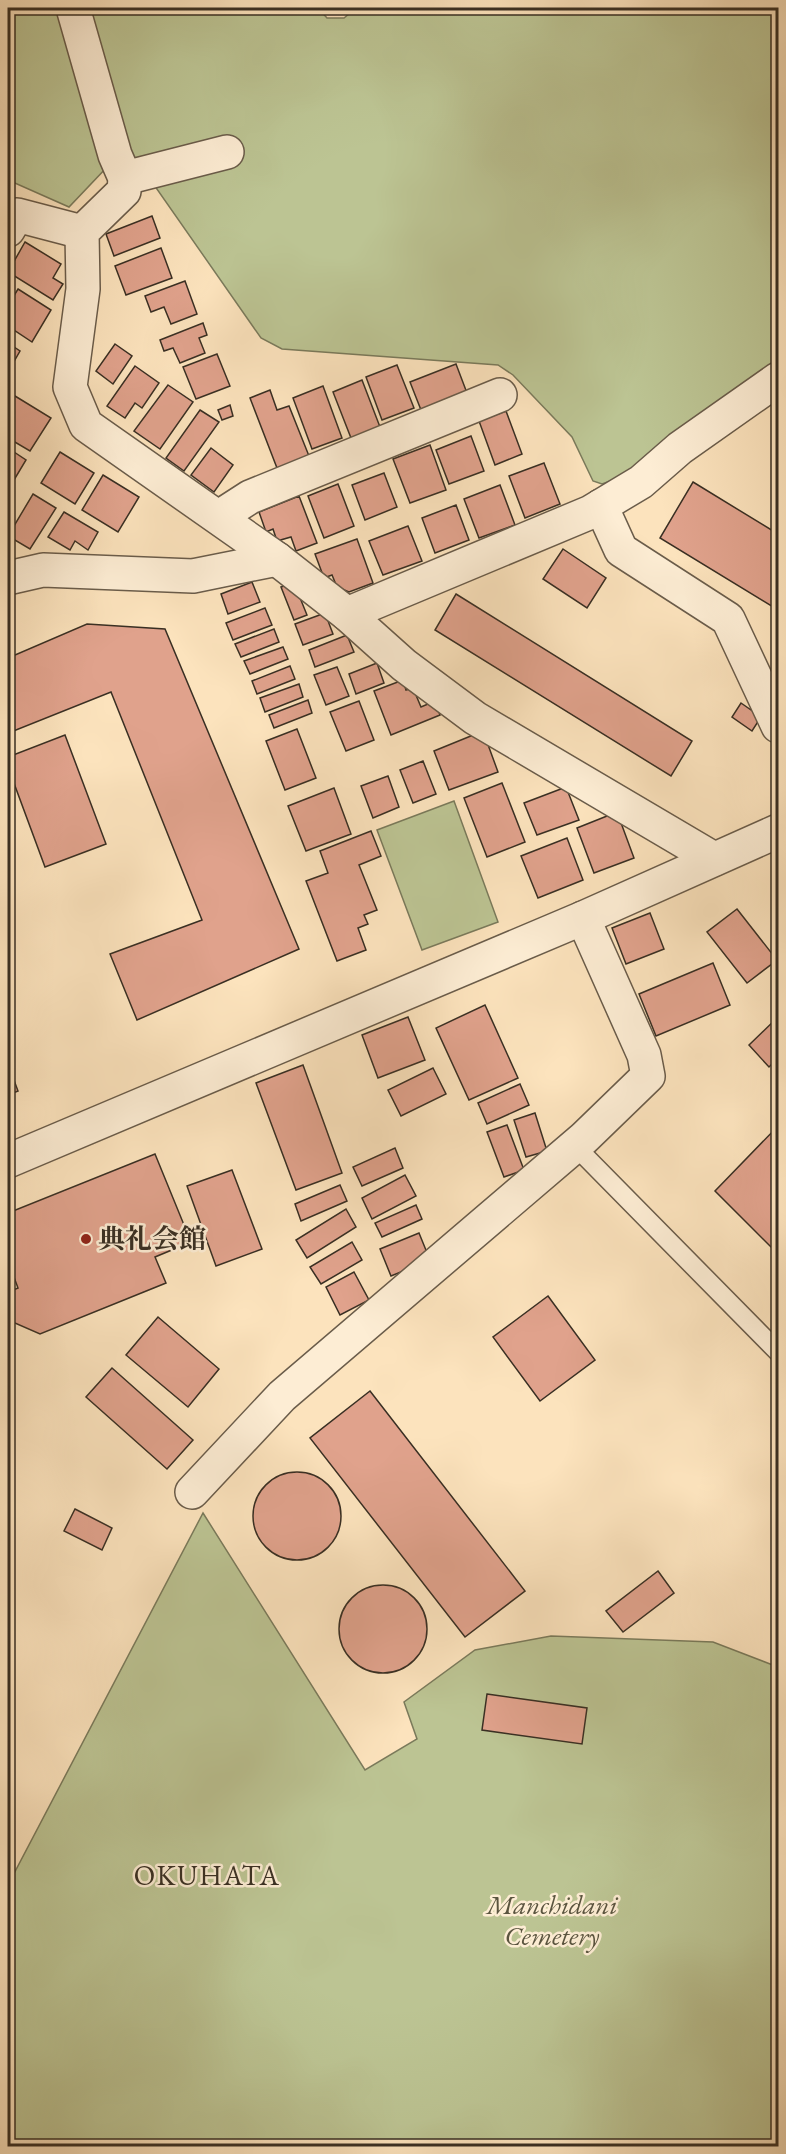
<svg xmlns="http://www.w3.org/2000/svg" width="786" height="2154" font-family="'EB Garamond','Noto Serif JP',serif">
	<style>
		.green { fill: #bcc493; stroke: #7a7a5b; stroke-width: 1.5 }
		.building { fill: #e0a28c; stroke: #392f23; stroke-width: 1.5 }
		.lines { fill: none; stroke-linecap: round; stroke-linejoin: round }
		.lane-casing { stroke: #6a5c4a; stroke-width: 21 }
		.street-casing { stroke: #6a5c4a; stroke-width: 36 }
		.lane { stroke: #fdedd4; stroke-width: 18 }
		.street { stroke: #fdedd4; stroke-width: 33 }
		.poi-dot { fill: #8f2418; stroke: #fdedd4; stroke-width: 2 }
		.labels { text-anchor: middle; stroke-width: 5; stroke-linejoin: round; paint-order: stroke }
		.poi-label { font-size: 27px; font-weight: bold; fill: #392f23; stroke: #fdedd4; text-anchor: start }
		.park-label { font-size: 27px; font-style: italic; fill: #5a543f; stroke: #fdedd4 }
		.neighbourhood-label { font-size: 28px; letter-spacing: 1.5px; fill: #392f23; stroke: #fdedd4 }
	</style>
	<rect width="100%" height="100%" fill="#fce3bd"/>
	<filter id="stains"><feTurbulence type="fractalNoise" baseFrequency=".00333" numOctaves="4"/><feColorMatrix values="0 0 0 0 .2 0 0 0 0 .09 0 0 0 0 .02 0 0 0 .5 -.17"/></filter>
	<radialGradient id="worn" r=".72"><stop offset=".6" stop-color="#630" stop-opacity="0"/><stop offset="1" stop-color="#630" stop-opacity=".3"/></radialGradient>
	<!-- green -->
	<g class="green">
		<polygon points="8,8 58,8 108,166 69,207 8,180"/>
		<polygon points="82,8 318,8 327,18 344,18 356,8 778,8 778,360 627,475 602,484 593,481 572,437 513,375 498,365 282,349 261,338 136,159 124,149"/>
		<polygon points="454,801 498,922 422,950 377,830"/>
		<polygon points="203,1513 365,1770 417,1739 404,1702 475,1650 551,1636 713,1642 778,1667 778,2146 8,2146 8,1885"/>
	</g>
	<!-- building -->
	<g class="building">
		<polygon points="152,216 160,238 114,256 106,234"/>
		<polygon points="25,242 61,264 53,278 63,284 53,300 8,272"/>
		<polygon points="161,248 172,278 126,295 115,266"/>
		<polygon points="185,281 197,314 171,324 164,307 151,312 145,296"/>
		<polygon points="18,289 51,310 32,342 8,326 8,297 12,299"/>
		<polygon points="203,323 207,335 199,338 205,353 180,363 173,348 164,351 160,340"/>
		<polygon points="8,343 20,351 8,372"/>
		<polygon points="115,344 132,356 113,384 96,371"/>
		<polygon points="217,354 230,386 196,399 183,367"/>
		<polygon points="456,364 467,393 421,410 410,382"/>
		<polygon points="397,365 414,408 382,420 366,377"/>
		<polygon points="135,366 159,383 142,408 135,403 125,418 107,406"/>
		<polygon points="362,380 380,427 351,438 333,392"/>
		<polygon points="168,385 193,402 160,449 134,431"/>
		<polygon points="323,386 342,438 312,449 293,398"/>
		<polygon points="270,390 277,410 289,406 309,456 277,468 250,398"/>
		<polygon points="15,396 51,418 30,451 8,438 8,409"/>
		<polygon points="230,405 233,416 222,420 218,410"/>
		<polygon points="200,410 219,422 184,471 166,458"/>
		<polygon points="506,411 522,454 495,465 479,421"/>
		<polygon points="471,436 484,471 449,484 436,450"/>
		<polygon points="430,445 446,490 410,503 393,459"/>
		<polygon points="8,448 26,460 8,490"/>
		<polygon points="211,448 233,465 214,492 191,475"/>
		<polygon points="60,452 94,473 75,504 41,483"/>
		<polygon points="544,463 560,504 525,518 509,476"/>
		<polygon points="384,473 397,507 365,520 352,485"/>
		<polygon points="103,475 139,497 118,532 82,510"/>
		<polygon points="693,482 778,534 778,610 660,538"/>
		<polygon points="338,484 354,526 324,538 308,496"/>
		<polygon points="500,485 515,525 479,538 464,499"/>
		<polygon points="33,494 56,508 30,549 8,536"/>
		<polygon points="299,496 317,543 296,551 291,537 277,541 273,529 266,532 259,512"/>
		<polygon points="456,505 469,540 435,553 422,518"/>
		<polygon points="64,512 98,532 88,550 75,541 70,550 48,537"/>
		<polygon points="408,526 422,561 383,575 369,541"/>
		<polygon points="357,539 373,583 349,592 337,587 332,575 324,578 315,554"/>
		<polygon points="563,549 606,578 587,608 543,579"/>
		<polygon points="252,582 260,602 228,614 221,594"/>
		<polygon points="294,583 307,615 294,620 281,587"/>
		<polygon points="456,594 692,741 671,776 435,630"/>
		<polygon points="265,608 272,625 233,640 226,623"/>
		<polygon points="325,613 333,634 303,645 295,624"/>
		<polygon points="87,624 165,629 299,949 137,1020 110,954 202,920 111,692 11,732 8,722 8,658"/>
		<polygon points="274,629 279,642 241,657 235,644"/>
		<polygon points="347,635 354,652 315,667 309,650"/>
		<polygon points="283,647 288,659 250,674 244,661"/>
		<polygon points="377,663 384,683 356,694 349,674"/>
		<polygon points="290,666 295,679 257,694 252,681"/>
		<polygon points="337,667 349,696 326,705 314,675"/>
		<polygon points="403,680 406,690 413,688 421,707 435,701 440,715 391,735 374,691"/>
		<polygon points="299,684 303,697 265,712 260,698"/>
		<polygon points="308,700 312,713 274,728 269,715"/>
		<polygon points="359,701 374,740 346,751 330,712"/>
		<polygon points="741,703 761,717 752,731 732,717"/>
		<polygon points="297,729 316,778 285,790 266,741"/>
		<polygon points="483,731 498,772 449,790 434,751"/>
		<polygon points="65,735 106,844 45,867 8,767 8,757"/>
		<polygon points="423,761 436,794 413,803 400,770"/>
		<polygon points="388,776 399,807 373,818 361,786"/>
		<polygon points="502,783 525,842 487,857 464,798"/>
		<polygon points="566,787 579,820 537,835 524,803"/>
		<polygon points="334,788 351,834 306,851 288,806"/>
		<polygon points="617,812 634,858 594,873 577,828"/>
		<polygon points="371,831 381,856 359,865 377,910 364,915 368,924 358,928 366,950 337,961 306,881 328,873 320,851"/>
		<polygon points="567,838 583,880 538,898 521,856"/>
		<polygon points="737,909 777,960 747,983 707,932"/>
		<polygon points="650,913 664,949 626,964 612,928"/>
		<polygon points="713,963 730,1005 656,1036 639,994"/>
		<polygon points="485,1005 518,1078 469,1100 436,1028"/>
		<polygon points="408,1017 425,1060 378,1078 362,1035"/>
		<polygon points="778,1017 778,1058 769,1067 749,1045"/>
		<polygon points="8,1064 18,1091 8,1095"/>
		<polygon points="303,1065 342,1173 296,1190 256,1083"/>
		<polygon points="433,1068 446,1094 401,1116 388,1090"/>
		<polygon points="520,1084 529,1105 487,1124 478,1103"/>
		<polygon points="535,1113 547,1151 526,1157 514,1120"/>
		<polygon points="507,1125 524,1170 504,1177 487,1132"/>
		<polygon points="778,1126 778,1254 715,1191"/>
		<polygon points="395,1148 403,1168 362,1186 353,1167"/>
		<polygon points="155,1154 191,1242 155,1257 166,1283 40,1334 8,1320 8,1292 18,1288 8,1261 8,1213"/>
		<polygon points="232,1170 262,1249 216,1266 187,1186"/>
		<polygon points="405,1175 416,1196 372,1219 362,1198"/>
		<polygon points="340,1185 347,1201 301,1221 295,1204"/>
		<polygon points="416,1205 422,1219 382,1237 375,1223"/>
		<polygon points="346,1209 356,1227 307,1258 296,1240"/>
		<polygon points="419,1233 430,1260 391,1276 380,1249"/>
		<polygon points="352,1242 362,1260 321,1284 310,1267"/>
		<polygon points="354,1272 369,1300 340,1315 326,1287"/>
		<polygon points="548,1296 595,1360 540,1401 493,1337"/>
		<polygon points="158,1317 219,1369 188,1407 126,1355"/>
		<polygon points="112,1368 193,1440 167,1469 86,1397"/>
		<polygon points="370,1391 525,1591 465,1637 310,1438"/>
		<circle cx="297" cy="1516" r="44"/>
		<polygon points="75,1509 112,1528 102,1550 64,1531"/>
		<polygon points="658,1571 674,1593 623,1632 606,1611"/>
		<circle cx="383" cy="1629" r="44"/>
		<polygon points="487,1694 587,1708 582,1744 482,1730"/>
	</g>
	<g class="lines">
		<!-- lane casing -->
		<g class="lane-casing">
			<polyline id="lane" points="575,1146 778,1352"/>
		</g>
		<!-- street casing -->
		<g class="street-casing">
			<g id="street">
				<polyline points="73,8 115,155 125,178 124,191 82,232 83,289 70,387 86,425 277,559 347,614 404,665 475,718 714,859"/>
				<polyline points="125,178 227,152"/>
				<polyline points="8,230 17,215 82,232"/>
				<polyline points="601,506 621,550 728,619 778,726"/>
				<polyline points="219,517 250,497 500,395"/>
				<polyline points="8,578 43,570 193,576 277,559"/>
				<polyline points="347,614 591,512 641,482 680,448 778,379"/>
				<polyline points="8,1161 583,918 778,831"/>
				<polyline points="192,1492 282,1396 584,1138 648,1076 644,1055 583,918"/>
			</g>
		</g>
		<!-- lane -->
		<use href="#lane" class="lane"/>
		<!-- street -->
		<use href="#street" class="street"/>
	</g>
	<!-- markers -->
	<circle class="poi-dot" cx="86" cy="1239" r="6"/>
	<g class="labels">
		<!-- poi labels -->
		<g class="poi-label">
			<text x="98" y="1248">典礼会館</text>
		</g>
		<!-- park labels -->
		<g class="park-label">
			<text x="552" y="1914">Manchidani<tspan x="552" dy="31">Cemetery</tspan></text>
		</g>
		<!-- neighbourhood labels -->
		<g class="neighbourhood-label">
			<text x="207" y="1885">OKUHATA</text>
		</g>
	</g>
	<!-- margin -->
	<rect width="786" height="2154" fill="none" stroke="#fce3bd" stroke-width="30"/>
	<rect x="9" y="9" width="768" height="2136" fill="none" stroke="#392f23" stroke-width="3"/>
	<rect x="15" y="15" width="756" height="2124" fill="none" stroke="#392f23" stroke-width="1.5"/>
	<rect width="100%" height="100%" filter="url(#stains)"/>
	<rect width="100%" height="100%" fill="url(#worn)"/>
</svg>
